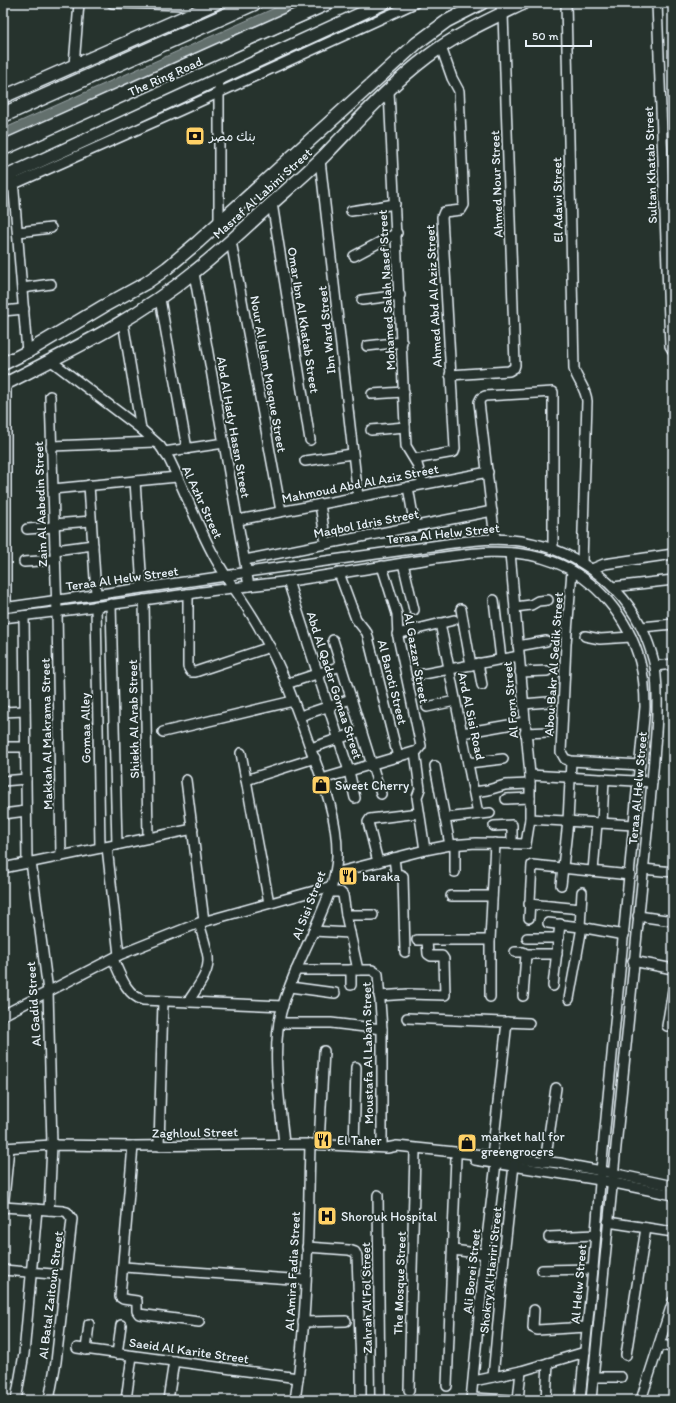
<svg xmlns="http://www.w3.org/2000/svg" width="676" height="1403" font-family="Itim,'Playpen Sans Arabic',sans-serif">
	<style>
		.water { fill: #636f6d; stroke: #98a3a5 }
		.lines { fill: none; stroke-linecap: round; stroke-linejoin: round }
		.minor-casing { stroke: #e8f1f8; stroke-width: 12 }
		.major-casing { stroke: #e8f1f8; stroke-width: 15 }
		.highway-casing { stroke: #e8f1f8; stroke-width: 17 }
		.minor { stroke: #26332d; stroke-width: 9 }
		.major { stroke: #26332d; stroke-width: 12 }
		.highway { stroke: #26332d; stroke-width: 14 }
		.labels { text-anchor: middle; stroke-width: 3.5; stroke-linejoin: round; paint-order: stroke }
		.street-label { font-size: 13px; fill: #e8f1f8; stroke: #26332d }
		.poi-label { font-size: 13px; fill: #e8f1f8; stroke: #26332d; text-anchor: start }
	</style>
	<rect width="100%" height="100%" fill="#26332d"/>
	<filter id="ink" filterUnits="userSpaceOnUse"><feTurbulence type="fractalNoise" baseFrequency=".025" numOctaves="2"/><feDisplacementMap in="SourceGraphic" scale="8" xChannelSelector="R" yChannelSelector="G"/><feConvolveMatrix kernelMatrix="1 2 1 2 8 2 1 2 1" color-interpolation-filters="sRGB"/></filter>
	<g filter="url(#ink)">
		<!-- water -->
		<polygon class="water" points="286,3 347,3 3,154 3,129"/>
		<g class="lines">
			<!-- minor casing -->
			<g class="minor-casing">
				<g id="minor">
					<polyline points="112,3 187,5"/>
					<path d="M566 3 574 369C577 380 586 388 587 401L582 563"/>
					<polyline points="657,3 670,346 673,351"/>
					<polyline points="74,65 79,3"/>
					<polyline points="219,87 219,223"/>
					<polyline points="389,91 406,446 417,464 423,484"/>
					<polyline points="320,160 358,497"/>
					<polyline points="13,179 27,352"/>
					<polyline points="3,189 181,110 415,3"/>
					<polyline points="272,203 310,440"/>
					<polyline points="351,211 395,204"/>
					<polyline points="18,232 51,228"/>
					<polyline points="231,241 281,511"/>
					<polyline points="354,256 397,233"/>
					<polyline points="194,273 249,586"/>
					<polyline points="22,288 51,284"/>
					<polyline points="160,299 187,449"/>
					<polyline points="362,300 400,295"/>
					<polyline points="3,311 24,309"/>
					<polyline points="123,322 141,429"/>
					<polyline points="367,346 402,342"/>
					<path d="M50 360 141 429 160 446 169 459C185 491 197 525 214 556 228 582 247 605 261 631 282 668 297 709 311 750 324 784 338 819 337 856 336 883 324 906 314 930 303 954 291 979 283 1005 270 1046 280 1101 284 1144"/>
					<polyline points="450,375 509,371 514,368 515,365 503,14 500,3"/>
					<polyline points="6,383 6,607"/>
					<polyline points="372,394 404,392"/>
					<polyline points="50,396 57,612 61,856"/>
					<polyline points="371,430 405,427"/>
					<polyline points="51,446 155,442"/>
					<polyline points="164,452 224,443"/>
					<polyline points="415,459 454,452 455,448 442,217 444,212 461,210 464,205 459,91 452,78 441,47"/>
					<polyline points="305,461 352,454"/>
					<polyline points="135,481 142,587"/>
					<polyline points="89,485 96,594"/>
					<polyline points="408,487 415,527"/>
					<polyline points="53,489 177,477"/>
					<polyline points="320,504 326,544"/>
					<polyline points="238,520 488,472"/>
					<polyline points="54,524 91,521"/>
					<polyline points="27,529 54,527"/>
					<polyline points="495,539 479,402 481,398 485,396 553,392 553,549"/>
					<polyline points="55,550 93,545"/>
					<polyline points="245,560 492,511"/>
					<polyline points="24,562 55,560"/>
					<polyline points="403,563 414,610"/>
					<polyline points="592,569 604,564 673,554"/>
					<polyline points="572,571 566,644 561,752 565,759 571,761 640,765"/>
					<polyline points="339,573 356,619 367,633 398,757"/>
					<polyline points="288,581 349,771 355,798"/>
					<polyline points="613,587 673,580"/>
					<polyline points="188,594 188,667 191,672 195,672 270,647"/>
					<polyline points="144,600 148,838"/>
					<polyline points="494,600 501,659"/>
					<polyline points="111,604 117,845"/>
					<polyline points="96,606 100,848"/>
					<polyline points="515,607 531,605 538,601 548,600"/>
					<path d="M3 608 226 576 247 572C302 564 357 557 412 549 443 545 480 537 511 540 569 545 622 581 645 635 649 645 653 656 655 667 660 703 655 746 652 782L591 1400"/>
					<polyline points="24,616 27,863"/>
					<path d="M3 618C77 610 150 599 224 589 246 586 268 584 290 581 330 575 370 568 411 562 457 555 508 544 554 562 596 578 629 619 640 662 644 677 645 692 645 707L601 1171 593 1269 580 1400"/>
					<polyline points="440,623 478,814"/>
					<polyline points="642,627 673,624"/>
					<polyline points="397,634 454,620"/>
					<polyline points="585,636 600,639 631,637"/>
					<polyline points="333,640 381,794"/>
					<polyline points="518,646 546,641"/>
					<polyline points="478,663 482,685"/>
					<polyline points="471,665 519,656"/>
					<polyline points="655,666 673,664"/>
					<polyline points="520,672 547,671"/>
					<polyline points="418,675 471,665 461,609"/>
					<polyline points="286,684 341,666"/>
					<polyline points="523,704 548,702"/>
					<polyline points="427,707 455,701"/>
					<polyline points="3,712 25,711"/>
					<polyline points="300,716 351,699"/>
					<polyline points="163,732 293,701"/>
					<polyline points="462,733 525,722"/>
					<polyline points="525,733 548,732"/>
					<polyline points="3,747 25,747"/>
					<polyline points="311,748 361,731"/>
					<polyline points="415,752 420,789 417,797 425,850"/>
					<polyline points="241,753 269,903"/>
					<polyline points="468,763 503,759"/>
					<polyline points="435,766 450,845"/>
					<polyline points="530,775 652,782"/>
					<polyline points="322,779 417,751 421,746 398,637 397,614 382,566"/>
					<polyline points="186,780 204,921"/>
					<polyline points="246,780 315,758"/>
					<polyline points="3,781 26,779"/>
					<polyline points="474,792 488,790 505,785 530,784"/>
					<polyline points="506,799 530,798"/>
					<polyline points="3,814 26,811"/>
					<polyline points="445,818 490,813"/>
					<polyline points="530,819 634,825"/>
					<polyline points="602,823 604,779"/>
					<polyline points="494,826 512,825 512,844"/>
					<polyline points="455,845 455,872"/>
					<polyline points="107,847 119,955"/>
					<polyline points="394,858 396,874 401,875 403,876 405,952"/>
					<polyline points="31,862 48,991 52,1145 49,1210"/>
					<polyline points="378,862 368,822 370,819 419,813"/>
					<polyline points="3,868 193,829"/>
					<polyline points="643,869 673,872"/>
					<polyline points="593,871 597,823"/>
					<polyline points="335,873 425,850 450,845 476,843 526,844 530,819 530,775 510,553"/>
					<polyline points="561,885 568,821 571,761"/>
					<polyline points="330,892 340,892 343,895 346,915 358,970 372,970 378,974 382,1029 382,1147"/>
					<polyline points="451,896 492,896"/>
					<polyline points="529,904 581,909"/>
					<polyline points="346,915 373,915"/>
					<polyline points="638,916 673,921"/>
					<polyline points="529,918 532,865 630,875"/>
					<polyline points="548,923 580,927 624,935"/>
					<polyline points="580,927 582,892"/>
					<polyline points="313,931 350,933"/>
					<polyline points="527,938 559,938"/>
					<polyline points="417,940 490,940"/>
					<polyline points="515,952 523,952 526,954"/>
					<path d="M113 959C120 974 126 995 143 1000L283 1006"/>
					<polyline points="633,961 673,969"/>
					<polyline points="296,970 358,970"/>
					<polyline points="351,985 351,970"/>
					<polyline points="553,986 560,924"/>
					<polyline points="290,987 335,993"/>
					<polyline points="379,996 408,994 445,995 444,959 442,956 431,956 428,954 427,941"/>
					<polyline points="523,996 526,954 557,954"/>
					<polyline points="490,997 490,940 495,843"/>
					<polyline points="569,999 582,927"/>
					<path d="M188 1002C196 989 210 973 208 957 206 945 202 934 199 923"/>
					<polyline points="3,1015 119,955 199,923 332,886"/>
					<polyline points="407,1018 529,1023"/>
					<polyline points="279,1023 331,1023 382,1029"/>
					<polyline points="667,1026 673,990"/>
					<polyline points="319,1144 324,1051"/>
					<polyline points="133,1146 120,1297 123,1299 137,1301 137,1311 139,1314 199,1322"/>
					<polyline points="159,1146 163,1001"/>
					<polyline points="354,1146 356,1067"/>
					<polyline points="3,1148 52,1145 133,1146 310,1144 387,1148 397,1146 559,1163 612,1173 673,1186"/>
					<polyline points="492,1156 507,1022"/>
					<polyline points="475,1160 600,1180 673,1195"/>
					<polyline points="545,1162 556,1088"/>
					<polyline points="378,1195 380,1400"/>
					<polyline points="3,1207 63,1211 67,1212 72,1219 56,1362 49,1400"/>
					<polyline points="3,1209 9,1148"/>
					<polyline points="608,1222 673,1232"/>
					<polyline points="549,1237 596,1235"/>
					<polyline points="307,1247 349,1250 355,1252 357,1256 361,1366 361,1400"/>
					<polyline points="453,1250 485,1254"/>
					<polyline points="124,1267 305,1280"/>
					<polyline points="3,1270 65,1275"/>
					<polyline points="542,1270 593,1269"/>
					<polyline points="534,1310 533,1328 537,1330 587,1327"/>
					<polyline points="303,1322 346,1321"/>
					<polyline points="659,1345 673,1347"/>
					<polyline points="77,1348 298,1378"/>
					<polyline points="86,1350 89,1324"/>
					<polyline points="117,1354 121,1325"/>
					<polyline points="626,1355 646,1228"/>
					<polyline points="493,1377 504,1256 514,1165"/>
					<polyline points="593,1377 621,1377"/>
					<polyline points="474,1381 521,1371 585,1352"/>
					<polyline points="447,1386 456,1157"/>
					<polyline points="409,1390 415,1152"/>
					<polyline points="472,1398 511,1400"/>
					<polyline points="16,1400 24,1354 37,1209"/>
					<polyline points="126,1400 132,1356"/>
					<polyline points="168,1400 174,1361"/>
					<path d="M295 1400C308 1316 308 1228 310 1144"/>
					<polyline points="471,1400 485,1254 496,1163"/>
					<polyline points="518,1400 521,1371"/>
					<polyline points="546,1400 548,1363"/>
					<polyline points="641,1400 673,1301"/>
				</g>
			</g>
			<!-- major casing -->
			<g class="major-casing">
				<g id="major">
					<polyline points="3,97 216,3"/>
					<polyline points="3,178 384,3"/>
					<polyline points="3,364 27,352 104,306 146,283 167,268 198,242 417,43 447,21 482,3"/>
					<path d="M3 385C69 351 137 319 194 272 221 251 245 228 270 205 289 188 308 172 326 154 358 121 390 85 427 57 457 34 491 19 524 3"/>
				</g>
			</g>
			<!-- highway casing -->
			<g class="highway-casing">
				<g id="highway">
					<polyline points="3,115 254,3"/>
					<polyline points="3,148 326,3"/>
				</g>
			</g>
			<!-- minor -->
			<use href="#minor" class="minor"/>
			<!-- major -->
			<use href="#major" class="major"/>
			<!-- highway -->
			<use href="#highway" class="highway"/>
		</g>
	</g>
	<!-- icons -->
	<defs>
		<g id="bank-square" transform="scale(1)"><rect x="-9" y="-9" width="18" height="18" rx="4" fill="#ffd166" stroke="#26332d"/><path d="M-6-4H6V4H-6ZM0-2.3a2.3 2.3 0 1 0 0 4.6a2.3 2.3 0 1 0 0-4.6Z" fill="#111"/></g>
		<g id="shop-square" transform="scale(1)"><rect x="-9" y="-9" width="18" height="18" rx="4" fill="#ffd166" stroke="#26332d"/><path d="M-5-2.5h2.3a2.7 3.5 0 0 1 5.4 0H5L5.5 6h-11ZM-1.5-2.5h3a1.5 2.3 0 0 0-3 0Z" fill="#111"/></g>
		<g id="restaurant-square" transform="scale(1)"><rect x="-9" y="-9" width="18" height="18" rx="4" fill="#ffd166" stroke="#26332d"/><path d="M-5-6h1v4h1v-4h1v4h1v-4h1v5L-1.5 .5V6h-2V.5L-5-1ZM5-6V6H3V1.5H1.5Q1.5-4 5-6Z" fill="#111"/></g>
		<g id="hospital-square" transform="scale(1)"><rect x="-9" y="-9" width="18" height="18" rx="4" fill="#ffd166" stroke="#26332d"/><path d="M-5-5h3v3.5h4V-5h3V5h-3V1.5h-4V5h-3Z" fill="#111"/></g>
	</defs>
	<g fill-rule="evenodd">
		<use href="#bank-square" x="195" y="136"/>
		<use href="#shop-square" x="321" y="785"/>
		<use href="#restaurant-square" x="348" y="876"/>
		<use href="#restaurant-square" x="323" y="1140"/>
		<use href="#shop-square" x="467" y="1143"/>
		<use href="#hospital-square" x="327" y="1216"/>
	</g>
	<g class="labels">
		<!-- street labels -->
		<g class="street-label">
			<text transform="translate(165 76) rotate(-24)" y="5">The Ring Road</text>
			<text transform="translate(650 165) rotate(-92)" y="5">Sultan Khatab Street</text>
			<text transform="translate(496 184) rotate(-92)" y="5">Ahmed Nour Street</text>
			<text transform="translate(262 193) rotate(-42)" y="5">Masraf Al Labini Street</text>
			<text transform="translate(557 200) rotate(-91)" y="5">El Adawi Street</text>
			<text transform="translate(386 290) rotate(-93)" y="5">Mohamed Salah Nasef Street</text>
			<text transform="translate(433 296) rotate(-93)" y="5">Ahmed Abd Al Aziz Street</text>
			<text transform="translate(304 320) rotate(81)" y="5">Omar Ibn Al Khatab Street</text>
			<text transform="translate(326 330) rotate(-96)" y="5">Ibn Ward Street</text>
			<text transform="translate(269 374) rotate(80)" y="5">Nour Al Islam Mosque Street</text>
			<text transform="translate(234 427) rotate(80)" y="5">Abd Al Hady Hassn Street</text>
			<text transform="translate(360 483) rotate(-11)" y="5">Mahmoud Abd Al Aziz Street</text>
			<text transform="translate(203 502) rotate(65)" y="5">Al Azhr Street</text>
			<text transform="translate(40 504) rotate(-92)" y="5">Zain Al Aabedin Street</text>
			<text transform="translate(366 523) rotate(-11)" y="5">Maqbol Idris Street</text>
			<text transform="translate(443 533) rotate(-6)" y="5">Teraa Al Helw Street</text>
			<text transform="translate(122 578) rotate(-8)" y="5">Teraa Al Helw Street</text>
			<text transform="translate(417 658) rotate(80)" y="5">Al Gazzar Street</text>
			<text transform="translate(553 664) rotate(-86)" y="5">Abou Bakr Al Sedik Street</text>
			<text transform="translate(393 682) rotate(76)" y="5">Al Baroti Street</text>
			<text transform="translate(335 685) rotate(72)" y="5">Abd Al Qader Gomaa Street</text>
			<text transform="translate(510 700) rotate(-95)" y="5">Al Forn Street</text>
			<text transform="translate(472 716) rotate(78)" y="5">Ard Al Sisi Road</text>
			<text transform="translate(133 719) rotate(-91)" y="5">Shiekh Al Arab Street</text>
			<text transform="translate(85 728) rotate(-91)" y="5">Gomaa Alley</text>
			<text transform="translate(46 734) rotate(-91)" y="5">Makkah Al Makrama Street</text>
			<text transform="translate(637 788) rotate(-85)" y="5">Teraa Al Helw Street</text>
			<text transform="translate(308 905) rotate(-69)" y="5">Al Sisi Street</text>
			<text transform="translate(33 1004) rotate(-94)" y="5">Al Gadid Street</text>
			<text transform="translate(367 1053) rotate(-91)" y="5">Moustafa Al Laban Street</text>
			<text transform="translate(195 1132) rotate(-1)" y="5">Zaghloul Street</text>
			<text transform="translate(490 1270) rotate(-84)" y="5">Shokry Al Hariri Street</text>
			<text transform="translate(292 1271) rotate(-87)" y="5">Al Amira Fadia Street</text>
			<text transform="translate(471 1271) rotate(-84)" y="5">Ali Borei Street</text>
			<text transform="translate(399 1283) rotate(-88)" y="5">The Mosque Street</text>
			<text transform="translate(578 1284) rotate(-85)" y="5">Al Helw Street</text>
			<text transform="translate(50 1295) rotate(-83)" y="5">Al Batal Zaitoun Street</text>
			<text transform="translate(366 1298) rotate(-91)" y="5">Zahrah Al Fol Street</text>
			<text transform="translate(189 1350) rotate(8)" y="5">Saeid Al Karite Street</text>
		</g>
		<!-- poi labels -->
		<g class="poi-label">
			<text x="209" y="141">بنك مصر</text>
			<text x="335" y="790">Sweet Cherry</text>
			<text x="362" y="881">baraka</text>
			<text x="481" y="1141">market hall for<tspan x="481" dy="15">greengrocers</tspan></text>
			<text x="337" y="1145">El Taher</text>
			<text x="341" y="1221">Shorouk Hospital</text>
		</g>
	</g>
	<!-- margin -->
	<rect width="676" height="1403" fill="none" stroke="#26332d" stroke-width="16"/>
	<rect x="8" y="8" width="660" height="1387" fill="none" stroke="#e8f1f8" stroke-width="1.5" filter="url(#ink)"/>
	<!-- scale -->
	<path d="M526 40v6h65v-6" fill="none" stroke="#e8f1f8" stroke-width="2"/>
	<text x="532" y="40" font-size="12" fill="#e8f1f8" stroke="#26332d" stroke-width="3" paint-order="stroke">50 m</text>
</svg>
